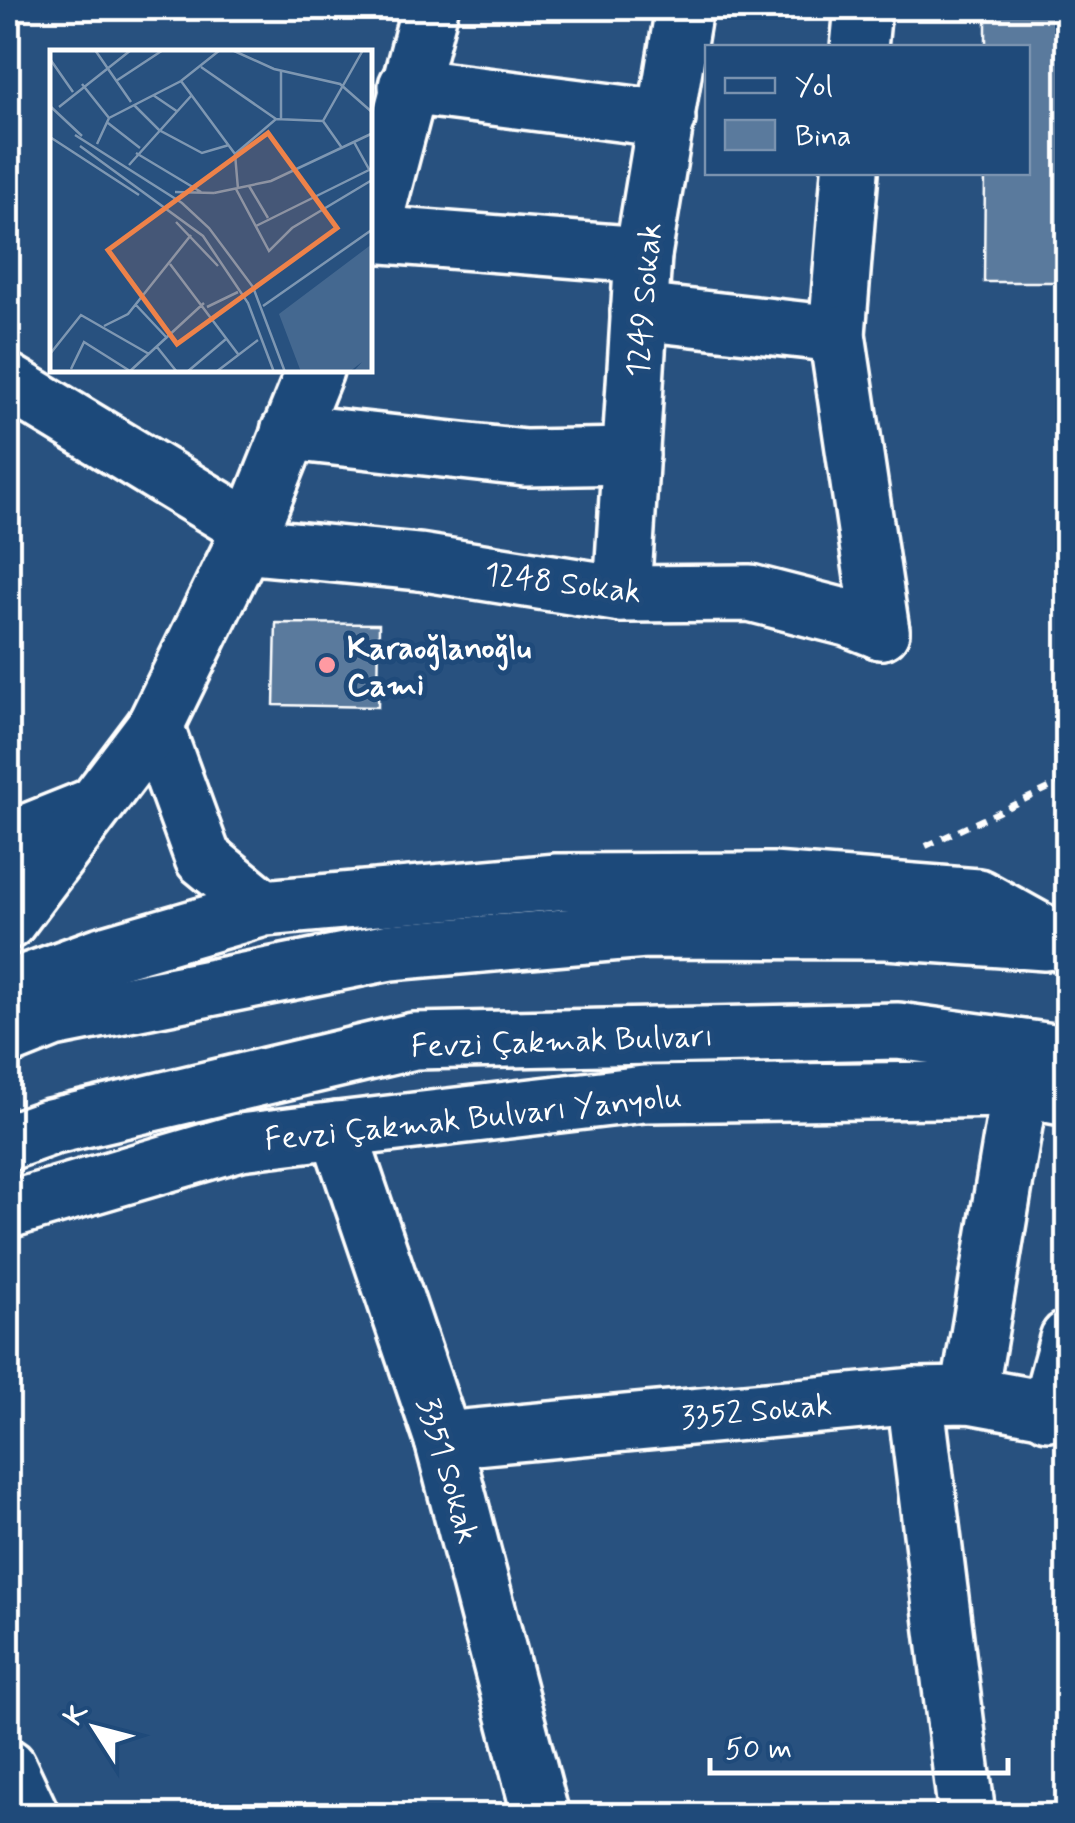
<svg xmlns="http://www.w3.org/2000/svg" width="1075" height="1823" font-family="Mynerve,sans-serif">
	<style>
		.building { fill: #5a7a9d; stroke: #fff; stroke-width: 2.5 }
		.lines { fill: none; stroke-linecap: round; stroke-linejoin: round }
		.minor-casing { stroke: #fff; stroke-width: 62 }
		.major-casing { stroke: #fff; stroke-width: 62 }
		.path { stroke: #fff; stroke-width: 6; stroke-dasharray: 10 8; stroke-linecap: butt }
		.minor { stroke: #1f4a7a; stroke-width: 55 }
		.major { stroke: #1f4a7a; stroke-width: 55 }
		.poi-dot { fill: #ff9aa2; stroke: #1f4a7a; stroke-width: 4 }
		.labels { text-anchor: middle; stroke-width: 10; stroke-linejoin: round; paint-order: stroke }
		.street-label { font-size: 32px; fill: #fff; stroke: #1f4a7a }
		.poi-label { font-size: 32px; font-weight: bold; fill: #fff; stroke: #1f4a7a; text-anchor: start }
		.inset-road { fill: none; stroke: #7e97b2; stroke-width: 2.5 }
		.view { fill: #ee8249; fill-opacity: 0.15; stroke: #ee8249; stroke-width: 5 }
		.inset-edge { fill: none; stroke: #fff; stroke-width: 5 }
	</style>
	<rect width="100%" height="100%" fill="#28517f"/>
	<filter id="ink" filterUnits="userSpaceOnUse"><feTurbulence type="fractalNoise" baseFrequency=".01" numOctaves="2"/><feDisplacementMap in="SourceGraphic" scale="20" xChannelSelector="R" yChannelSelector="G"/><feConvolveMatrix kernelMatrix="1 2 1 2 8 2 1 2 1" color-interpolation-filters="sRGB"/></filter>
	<g filter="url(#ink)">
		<!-- building -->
		<g class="building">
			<polygon points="986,8 1068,8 1068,282 984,282 985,172 1028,172 1028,48 986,48"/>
			<polygon points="276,623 379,624 378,707 274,705"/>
		</g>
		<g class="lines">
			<!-- minor casing -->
			<g class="minor-casing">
				<g id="minor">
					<polyline points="859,48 863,8"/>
					<polyline points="407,86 667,119"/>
					<polyline points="850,172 837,334 881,631"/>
					<polyline points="371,234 643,255"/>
					<polyline points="370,237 430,8"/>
					<polyline points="639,312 837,334"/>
					<polyline points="8,382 251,529"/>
					<polyline points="289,432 525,458 631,456"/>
					<polyline points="242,545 419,562 622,594 750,593 848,618 881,631"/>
					<polyline points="622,594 643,255 684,8"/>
					<polyline points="155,726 251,529 315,370"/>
					<polyline points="8,840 93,806"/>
					<polyline points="338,1130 443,1440 541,1816"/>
					<polyline points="8,1210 240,1142 338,1130 644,1094 1020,1089 1068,1098"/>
					<polyline points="969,1395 1020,1089"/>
					<polyline points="915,1396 967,1816"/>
					<polyline points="1048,1412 1068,1339"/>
					<polyline points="443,1440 915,1396 969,1395 1068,1413"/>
					<polyline points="8,1767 31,1816"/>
				</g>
			</g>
			<!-- major casing -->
			<g class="major-casing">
				<g id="major">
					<polyline points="155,726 203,858 264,908"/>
					<polyline points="8,921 155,726"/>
					<polyline points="8,989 102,955 264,908 557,882 772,881 978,897 1061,943"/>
					<polyline points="8,1037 53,1019 390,952 645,930 886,931 1045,942"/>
					<polyline points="8,1142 50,1127 414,1041 898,1031 1068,1054"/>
				</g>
			</g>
			<!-- path -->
			<polyline class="path" points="926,846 1068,779"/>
			<!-- minor -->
			<use href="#minor" class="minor"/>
			<!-- major -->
			<use href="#major" class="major"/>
		</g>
	</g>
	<!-- markers -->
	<circle class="poi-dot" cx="327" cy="665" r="10"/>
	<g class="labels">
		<!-- street labels -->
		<g class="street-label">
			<text transform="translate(643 300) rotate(-85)" y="11">1249 Sokak</text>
			<text transform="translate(563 582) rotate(7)" y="11">1248 Sokak</text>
			<text transform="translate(562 1040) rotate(-2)" y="11">Fevzi Çakmak Bulvarı</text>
			<text transform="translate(473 1117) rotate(-6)" y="11">Fevzi Çakmak Bulvarı Yanyolu</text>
			<text transform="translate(756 1410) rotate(-5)" y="11">3352 Sokak</text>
			<text transform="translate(449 1470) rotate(74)" y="11">3351 Sokak</text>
		</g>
		<!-- poi labels -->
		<g class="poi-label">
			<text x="347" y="658">Karaoğlanoğlu<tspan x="347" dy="37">Cami</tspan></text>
		</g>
	</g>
	<!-- overview -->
	<g transform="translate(50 50)">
		<rect width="322" height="322" fill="#28517f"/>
		<path d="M322 194V322H303L312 312 299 322H251L229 264Z" fill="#446890"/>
		<path class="inset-road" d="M45 0 81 52M182 0 224 19 290 34 323 63M0 9 23 42M151 17 226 69M66 31 113 0M131 31 185 104 188 139M32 34 59 68 47 94M103 45 128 62M84 55 109 80 152 103 179 95M0 56 32 86M9 57 81 0M59 68 131 31 170 0M231 70V20M273 71 313 0M273 71 292 98M58 73 90 98M25 85 132 153 159 178 203 237 235 322M0 87 89 145M304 92 320 121M30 96 153 186 198 253 224 322M86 103 151 142M185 104 226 69 273 71M79 115 141 46M199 136 218 168M186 139 219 201 242 178 322 130M125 142 164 143M164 143 221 131 323 83M126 172 168 216M206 176 323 118M120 214 188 304M86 255 117 288M213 256 323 179M157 257 188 242M54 276 78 264 141 185M107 297 127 322M0 304 31 265 99 304M21 319 34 292 80 321M79 322 154 253M137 322 176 289M166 322 208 290"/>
		<path class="view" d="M218 83 287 178 127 294 58 200Z"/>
		<rect width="322" height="322" class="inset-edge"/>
	</g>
	<!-- margin -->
	<rect width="1075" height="1823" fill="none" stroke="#1f4a7a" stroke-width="40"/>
	<rect x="20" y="20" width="1035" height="1783" fill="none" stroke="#fff" stroke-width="4" filter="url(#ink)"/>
	<!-- legend -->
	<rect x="705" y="45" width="325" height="130" fill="#1f4a7a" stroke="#7992af" stroke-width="2.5"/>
	<rect x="725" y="78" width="50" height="15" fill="#1f4a7a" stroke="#7992af" stroke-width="2.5"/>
	<text x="795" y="95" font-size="30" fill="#ffffff">Yol</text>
	<rect x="725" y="120" width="50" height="30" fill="#5a7a9d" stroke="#7992af" stroke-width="2.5"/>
	<text x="795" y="145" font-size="30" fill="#ffffff">Bina</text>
	<!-- north arrow -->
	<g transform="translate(95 1728) rotate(306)" stroke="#1f4a7a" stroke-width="8" paint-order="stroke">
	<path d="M0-8L18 38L0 25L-18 38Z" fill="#ffffff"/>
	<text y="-15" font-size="28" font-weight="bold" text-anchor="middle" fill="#ffffff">K</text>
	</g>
	<!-- scale -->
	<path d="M710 1758v15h298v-15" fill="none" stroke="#ffffff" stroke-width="5"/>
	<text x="725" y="1758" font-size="30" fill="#ffffff" stroke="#1f4a7a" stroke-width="8" paint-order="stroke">50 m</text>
</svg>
